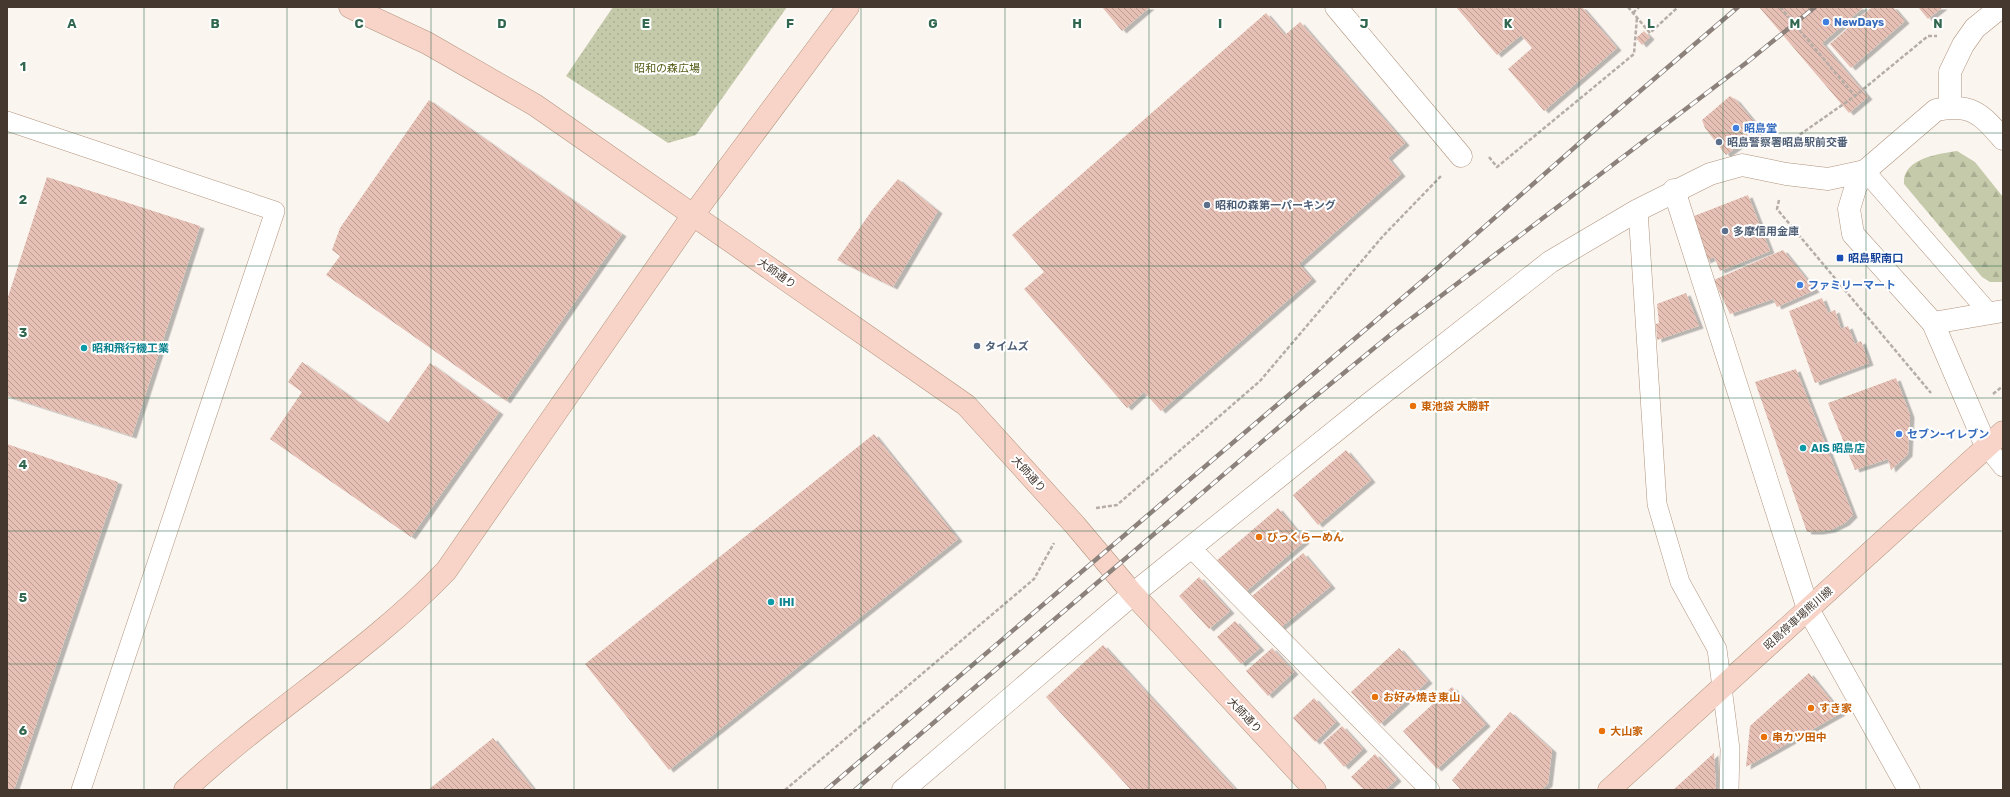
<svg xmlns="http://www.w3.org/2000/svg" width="2010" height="797" font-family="Rubik,'Noto Sans JP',sans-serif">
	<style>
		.forest { fill: url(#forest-firs) }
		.park { fill: url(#park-dots) }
		.building { fill: url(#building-back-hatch); filter: url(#shadow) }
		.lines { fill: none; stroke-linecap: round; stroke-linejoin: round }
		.lane-casing { stroke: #b0947d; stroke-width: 20 }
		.street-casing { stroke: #b0947d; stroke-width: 23 }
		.secondary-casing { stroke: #b0947d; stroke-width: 23 }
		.path { stroke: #b6ada7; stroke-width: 2.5; stroke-dasharray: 4 2; stroke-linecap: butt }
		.lane { stroke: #fff; stroke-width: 19 }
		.street { stroke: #fff; stroke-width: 22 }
		.secondary { stroke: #f8d4c8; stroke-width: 22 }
		.rail-casing { stroke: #8c827b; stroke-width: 4.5 }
		.rail { stroke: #fff; stroke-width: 3; stroke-dasharray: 9; stroke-linecap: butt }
		.path-bridge { stroke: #b6ada7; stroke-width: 2.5; stroke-dasharray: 4 2; stroke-linecap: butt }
		.grid { fill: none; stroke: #31674e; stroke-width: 1; stroke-opacity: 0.55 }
		.shop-dot { fill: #3f7fe0; stroke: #fff; stroke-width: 1.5 }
		.service-dot { fill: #5c6f8a; stroke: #fff; stroke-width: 1.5 }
		.transit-dot { fill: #1a4fb4; stroke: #fff; stroke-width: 1.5 }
		.culture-dot { fill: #0f9aa8; stroke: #fff; stroke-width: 1.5 }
		.food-dot { fill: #e8710a; stroke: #fff; stroke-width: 1.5 }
		.labels { text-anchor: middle; stroke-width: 4; stroke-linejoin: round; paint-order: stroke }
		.shop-label { font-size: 11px; font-weight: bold; fill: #366cbe; stroke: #fff; text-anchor: start }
		.park-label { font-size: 11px; fill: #575d1a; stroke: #fff }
		.service-label { font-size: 11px; font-weight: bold; fill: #4e5e75; stroke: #fff; text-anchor: start }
		.transit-label { font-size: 11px; font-weight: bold; fill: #164399; stroke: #fff; text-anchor: start }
		.street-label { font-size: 11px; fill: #44382f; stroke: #fff }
		.culture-label { font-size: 11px; font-weight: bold; fill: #0d838f; stroke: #fff; text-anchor: start }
		.food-label { font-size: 11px; font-weight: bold; fill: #c56008; stroke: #fff; text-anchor: start }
		.grid-label { font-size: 13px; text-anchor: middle; font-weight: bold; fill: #31674e; stroke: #fff; stroke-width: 4; stroke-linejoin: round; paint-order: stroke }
	</style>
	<defs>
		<pattern id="forest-firs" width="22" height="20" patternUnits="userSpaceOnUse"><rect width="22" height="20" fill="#c5caaa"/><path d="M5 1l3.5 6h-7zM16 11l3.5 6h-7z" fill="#aaae93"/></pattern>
		<pattern id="park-dots" width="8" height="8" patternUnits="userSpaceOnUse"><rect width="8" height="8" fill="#c5caaa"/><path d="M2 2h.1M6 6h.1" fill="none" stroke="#aaae93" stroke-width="1.8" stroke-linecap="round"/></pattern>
		<pattern id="building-back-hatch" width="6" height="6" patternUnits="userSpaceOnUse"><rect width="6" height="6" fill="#e6c0b4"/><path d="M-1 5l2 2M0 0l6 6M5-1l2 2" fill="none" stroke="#bc9d93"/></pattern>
		<filter id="shadow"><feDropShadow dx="4.5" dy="2.5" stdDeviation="0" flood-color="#0004"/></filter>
	</defs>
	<rect width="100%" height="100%" fill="#fbf5f0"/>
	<!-- forest -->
	<path class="forest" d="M1957 151 1975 162 2003 197V282H1990L1982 277 1904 184C1902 159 1937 154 1957 151Z"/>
	<!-- park -->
	<polygon class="park" points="613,7 787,7 696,135 668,143 566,76"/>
	<!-- building -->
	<g class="building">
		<polygon points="1102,7 1150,7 1122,31"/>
		<polygon points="1456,7 1582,7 1617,48 1544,111 1508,69 1532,48 1521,35 1497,55"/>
		<polygon points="1759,7 1864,7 1822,43 1868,97 1849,113"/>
		<polygon points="1872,7 1893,7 1905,21 1851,68 1830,44"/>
		<polygon points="1918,7 1943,7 1928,19"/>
		<polygon points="1266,13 1285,35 1300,22 1405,143 1388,158 1401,174 1299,264 1312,279 1161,411 1144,392 1127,408 1024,289 1044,272 1012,235"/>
		<polygon points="1644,31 1650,37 1642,45 1636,38"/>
		<polygon points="1730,96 1736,100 1763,133 1749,144 1745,141 1726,155 1705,128 1702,120"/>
		<polygon points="429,100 622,234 506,401 326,275 340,256 332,250 340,228"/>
		<polygon points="47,177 200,226 132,436 7,396 7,300"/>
		<polygon points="898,179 938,211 893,287 837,260 873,209"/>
		<polygon points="1748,195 1770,251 1720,271 1714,257 1706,261 1689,218"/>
		<polygon points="1783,250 1815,290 1777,307 1773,299 1730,314 1714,280"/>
		<polygon points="1686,293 1699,326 1657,340 1656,324 1659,323 1657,304"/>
		<polygon points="1822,298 1828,313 1835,310 1841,329 1848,326 1855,344 1861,341 1869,363 1815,383 1789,311"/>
		<polygon points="302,362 388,423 430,363 499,412 411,537 270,439 302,392 288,382"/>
		<polygon points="1796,369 1853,515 1845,523 1831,530 1819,532 1807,532 1755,382"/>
		<polygon points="1896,378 1910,415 1908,454 1891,470 1888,459 1855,470 1828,403"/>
		<polygon points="874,434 958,539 669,770 585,664"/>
		<polygon points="7,444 118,482 14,790 7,790"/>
		<polygon points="1346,450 1371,480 1318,525 1293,495"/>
		<polygon points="1278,508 1305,541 1243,594 1215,562"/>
		<polygon points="1303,553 1331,586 1279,629 1252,596"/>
		<polygon points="1199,577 1230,611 1209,629 1179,596"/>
		<polygon points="1235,621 1260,648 1241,664 1217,637"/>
		<polygon points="1103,645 1236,790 1131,790 1046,697"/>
		<polygon points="1272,648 1294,672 1268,696 1246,671"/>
		<polygon points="1399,648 1428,681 1380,724 1351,692"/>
		<polygon points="1809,673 1841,713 1746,767 1750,726"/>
		<polygon points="1452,687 1486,724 1437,769 1403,731"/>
		<polygon points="1314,698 1336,722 1315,742 1293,718"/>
		<polygon points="1510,712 1552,750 1548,784 1541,790 1461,790 1452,780"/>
		<polygon points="1342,726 1363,749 1344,767 1323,743"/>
		<polygon points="493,738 534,790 428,790"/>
		<polygon points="1714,753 1716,790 1673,790"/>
		<polygon points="1375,754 1397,779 1385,790 1364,790 1351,777"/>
	</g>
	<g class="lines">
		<!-- lane casing -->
		<g class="lane-casing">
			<g id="lane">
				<polyline points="7,121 275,211 81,790"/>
				<polyline points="1865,171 1989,313"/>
				<polyline points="1638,210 1657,504 1680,582 1717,649 1730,749 1729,790"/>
				<polyline points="1986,446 2003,467"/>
				<polyline points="1191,548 1430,790"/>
			</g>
		</g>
		<!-- street casing -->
		<g class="street-casing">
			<g id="street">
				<polyline points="1336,7 1461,156"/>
				<polyline points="1950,107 1950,72 1963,45 1975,28 2001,7"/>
				<polyline points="1674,190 1808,609 1909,790"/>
				<polyline points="1933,323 2003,311"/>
				<path d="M1986 446 1933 323 1853 234 1849 209 1856 186 1865 171 1936 110C1972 103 1981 114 2003 139"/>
				<polyline points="903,790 1133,594 1369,404 1550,262 1638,210 1710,174 1742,165 1786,174 1828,179 1865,171"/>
			</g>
		</g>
		<!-- secondary casing -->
		<g class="secondary-casing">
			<g id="secondary">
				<polyline points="350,7 427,43 535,105 966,405 1075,525 1133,594 1315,790"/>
				<path d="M185 790C268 712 367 653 446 571L693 215 848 7"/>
				<polyline points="1609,790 2003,432"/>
			</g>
		</g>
		<!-- path -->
		<g class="path">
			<polyline points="1628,7 1650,33 1678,7"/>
			<polyline points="1781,9 1783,7"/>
			<polyline points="1633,13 1639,7"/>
			<polyline points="1785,145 1855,96 1928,36 1937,36"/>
			<polyline points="1489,157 1497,167 1634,54 1637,17"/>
			<polyline points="1779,200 1777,209 1931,393"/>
			<polyline points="1993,394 2003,386"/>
			<polyline points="1096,508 1117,505 1260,381 1383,236 1441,176"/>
			<polyline points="785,790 1034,579 1054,543"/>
		</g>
		<!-- lane -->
		<use href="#lane" class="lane"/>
		<!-- street -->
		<use href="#street" class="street"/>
		<!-- secondary -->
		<use href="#secondary" class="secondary"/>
		<!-- rail casing -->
		<g class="rail-casing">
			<g id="rail">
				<polyline points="826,790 1441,265 1583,140 1738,7"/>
				<polyline points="855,790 1306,404 1395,331 1746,63 1815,7"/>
			</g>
		</g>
		<!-- rail -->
		<use href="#rail" class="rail"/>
		<!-- path-bridge -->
		<polyline class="path-bridge" points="1780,7 1855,96"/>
	</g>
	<!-- grid -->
	<path class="grid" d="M144 7V790M287 7V790M431 7V790M574 7V790M718 7V790M861 7V790M1005 7V790M1149 7V790M1292 7V790M1436 7V790M1579 7V790M1723 7V790M1866 7V790M7 133H2003M7 266H2003M7 398H2003M7 531H2003M7 664H2003"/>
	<!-- markers -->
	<g class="shop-dot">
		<circle cx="1826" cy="22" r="4"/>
		<circle cx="1736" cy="128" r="4"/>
		<circle cx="1800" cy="285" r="4"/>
		<circle cx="1899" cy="434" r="4"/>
	</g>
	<g class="service-dot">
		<circle cx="1719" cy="142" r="4"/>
		<circle cx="1207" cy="205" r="4"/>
		<circle cx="1725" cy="231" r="4"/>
		<circle cx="977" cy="346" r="4"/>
	</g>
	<rect class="transit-dot" x="1836" y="254" width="8" height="8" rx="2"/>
	<g class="culture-dot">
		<circle cx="84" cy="348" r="4"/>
		<circle cx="1803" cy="448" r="4"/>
		<circle cx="771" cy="602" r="4"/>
	</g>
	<g class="food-dot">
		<circle cx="1413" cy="406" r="4"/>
		<circle cx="1259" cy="537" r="4"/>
		<circle cx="1375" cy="697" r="4"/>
		<circle cx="1811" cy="708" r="4"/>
		<circle cx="1602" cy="731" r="4"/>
		<circle cx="1764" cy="737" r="4"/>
	</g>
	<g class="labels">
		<!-- shop labels -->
		<g class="shop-label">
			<text x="1834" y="26">NewDays</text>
			<text x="1744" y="132">昭島堂</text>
			<text x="1808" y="289">ファミリーマート</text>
			<text x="1907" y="438">セブン-イレブン</text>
		</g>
		<!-- park labels -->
		<g class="park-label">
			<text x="667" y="72">昭和の森広場</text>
		</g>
		<!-- service labels -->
		<g class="service-label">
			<text x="1727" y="146">昭島警察署昭島駅前交番</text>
			<text x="1215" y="209">昭和の森第一パーキング</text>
			<text x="1733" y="235">多摩信用金庫</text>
			<text x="985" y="350">タイムズ</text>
		</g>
		<!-- transit labels -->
		<g class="transit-label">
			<text x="1848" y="262">昭島駅南口</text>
		</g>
		<!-- street labels -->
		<g class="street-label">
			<text transform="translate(777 273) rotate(35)" y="4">大師通り</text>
			<text transform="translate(1029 474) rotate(48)" y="4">大師通り</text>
			<text transform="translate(1798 618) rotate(-42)" y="4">昭島停車場熊川線</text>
			<text transform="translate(1245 715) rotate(47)" y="4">大師通り</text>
		</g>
		<!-- culture labels -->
		<g class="culture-label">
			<text x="92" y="352">昭和飛行機工業</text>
			<text x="1811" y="452">AIS 昭島店</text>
			<text x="779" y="606">IHI</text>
		</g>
		<!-- food labels -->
		<g class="food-label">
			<text x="1421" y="410">東池袋 大勝軒</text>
			<text x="1267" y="541">びっくらーめん</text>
			<text x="1383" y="701">お好み焼き東山</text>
			<text x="1819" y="712">すき家</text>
			<text x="1610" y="735">大山家</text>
			<text x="1772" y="741">串カツ田中</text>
		</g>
	</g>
	<g class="grid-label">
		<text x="72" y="28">A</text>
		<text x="215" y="28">B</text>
		<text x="359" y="28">C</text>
		<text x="502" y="28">D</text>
		<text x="646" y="28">E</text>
		<text x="790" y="28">F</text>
		<text x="933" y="28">G</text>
		<text x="1077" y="28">H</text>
		<text x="1220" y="28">I</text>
		<text x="1364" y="28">J</text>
		<text x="1508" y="28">K</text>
		<text x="1651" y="28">L</text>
		<text x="1795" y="28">M</text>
		<text x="1938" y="28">N</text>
		<text x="23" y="71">1</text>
		<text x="23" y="204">2</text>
		<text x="23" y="337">3</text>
		<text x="23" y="469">4</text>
		<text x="23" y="602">5</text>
		<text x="23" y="735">6</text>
	</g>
	<!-- border -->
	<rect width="2010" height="797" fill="none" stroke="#44382f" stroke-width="16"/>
</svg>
